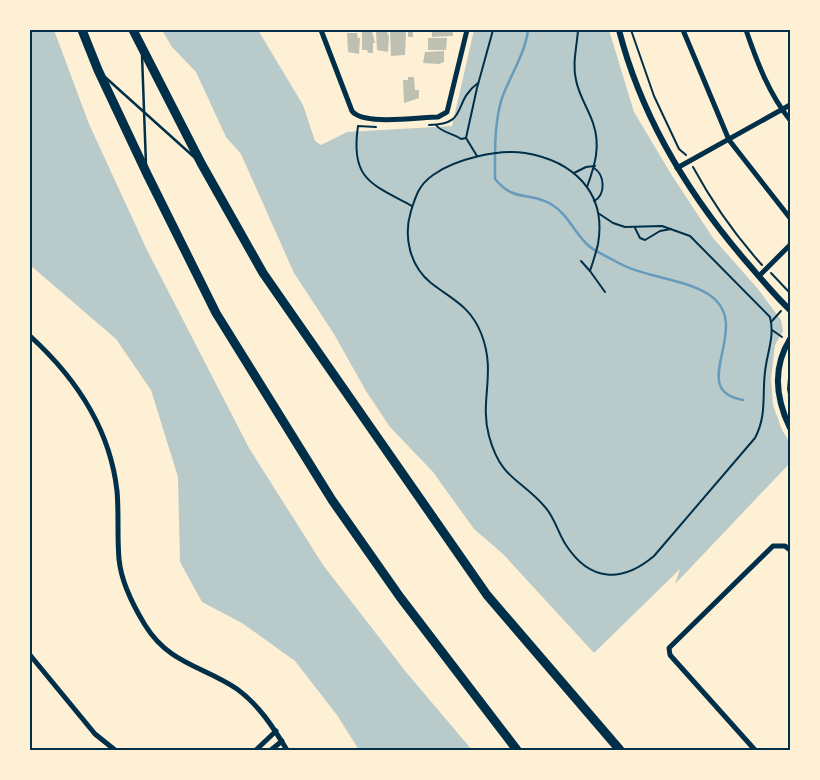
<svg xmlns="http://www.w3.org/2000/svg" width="820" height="780" font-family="'Work Sans',sans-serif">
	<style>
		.green { fill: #b9caca }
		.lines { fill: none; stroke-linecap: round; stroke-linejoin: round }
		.stream { stroke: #669bbc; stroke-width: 2.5 }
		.building { fill: #bec0b2 }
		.path { stroke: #003049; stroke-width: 2 }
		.service { stroke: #003049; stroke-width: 2.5 }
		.minor { stroke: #003049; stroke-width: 5 }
		.tertiary { stroke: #003049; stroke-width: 6 }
		.motorway { stroke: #003049; stroke-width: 9 }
		.neatline { fill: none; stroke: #003049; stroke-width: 2 }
	</style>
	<rect width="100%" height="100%" fill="#fdf0d5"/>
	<!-- green -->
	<g class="green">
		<polygon points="30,30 54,30 89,124 147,250 249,448 323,565 406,672 472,750 359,750 337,715 295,661 242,623 202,602 180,562 178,477 151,390 116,339 30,265"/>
		<polygon points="162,30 258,30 303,105 315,141 321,145 347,132 452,126 474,30 609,30 634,112 671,174 713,238 758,289 781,320 783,331 775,345 771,379 773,405 782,430 790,443 790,463 675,584 680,569 594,653 503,554 474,529 433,472 390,427 366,391 334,334 294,273 241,154 226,137 196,72 172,47"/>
	</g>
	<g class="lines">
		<!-- stream -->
		<path class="stream" d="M528 30C525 54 510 76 502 98 494 123 495 153 495 179 515 203 528 191 551 204 569 215 574 233 589 246 596 252 608 257 615 261 644 278 680 277 708 294 757 325 684 390 743 400"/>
	</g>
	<!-- building -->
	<g class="building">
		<polygon points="390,30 406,31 405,55 391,56"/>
		<rect x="408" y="30" width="5" height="7"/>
		<polygon points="427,30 453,30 453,36 432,37 432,31"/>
		<polygon points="372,31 375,43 373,43 373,53 368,53 367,50 362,50 362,32"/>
		<polygon points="376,32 387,32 389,36 388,52 377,50"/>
		<polygon points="347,33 357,33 358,38 360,38 359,54 348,52"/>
		<polygon points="428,38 447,38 446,50 428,50"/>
		<polygon points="444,51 444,62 439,64 423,63 425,52"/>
		<polygon points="408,77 414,77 415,90 419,90 419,98 404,103 403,80 408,80"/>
	</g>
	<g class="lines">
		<!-- path -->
		<g class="path">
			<path d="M578 30C577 46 572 64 576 80 579 96 588 108 593 123 601 146 595 165 587 187"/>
			<polyline points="631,30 654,96 679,149 686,155"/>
			<path d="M429 125C470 124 451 103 478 83"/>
			<path d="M436 125C442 133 453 133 461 139L466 138"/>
			<path d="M376 127 358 126C350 179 371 184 412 206"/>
			<polyline points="477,156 466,138 477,88 493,30"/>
			<path d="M693 167C712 202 735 235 762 265"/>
			<path d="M594 168C605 175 606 195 594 201"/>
			<polyline points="574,173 586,167 595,166"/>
			<path d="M598 213 613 223 625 227 662 226 690 236 770 317C775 337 767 352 765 372 762 396 767 415 755 438L654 556C622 583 590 582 566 545 558 533 555 518 545 507 520 478 501 480 489 436 479 400 497 373 481 333 470 306 453 300 431 283 410 266 403 237 411 211 416 195 419 185 433 175 455 159 498 149 525 153 573 161 607 192 598 244 596 253 593 262 590 271L605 292"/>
			<polyline points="635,228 640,238 645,240 660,231 671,229"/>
			<polyline points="581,261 590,271"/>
			<polyline points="771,273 790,293"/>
			<polyline points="771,322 781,311"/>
			<polyline points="772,330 782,337"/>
			<polyline points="790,367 788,389 790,399"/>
		</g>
		<!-- service -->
		<g class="service">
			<polyline points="142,55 146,165"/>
			<polyline points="105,77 194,157"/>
		</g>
		<!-- minor -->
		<g class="minor">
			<path d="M321 30 352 111C363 126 420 117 438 117L447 112 467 30"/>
			<polyline points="683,30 729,140 790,218"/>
			<path d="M746 30C757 62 769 94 790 120"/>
			<polyline points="677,168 790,105"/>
			<polyline points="759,276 790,245"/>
			<path d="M30 336C75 377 110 428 117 491 119 513 117 536 119 559 121 581 134 607 145 625 169 664 203 666 237 689 259 705 273 727 287 750"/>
			<polyline points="30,655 95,734 115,750"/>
			<polyline points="256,750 276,731"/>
			<polyline points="271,750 282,741"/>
			<polyline points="755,750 670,655 669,648 773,546 785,546 790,550"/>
		</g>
		<!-- tertiary -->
		<g class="tertiary">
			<path d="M619 30C641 116 687 192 744 259 759 276 773 294 790 310"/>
			<path d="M790 339C772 368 776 399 790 428"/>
		</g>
		<!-- motorway -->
		<g class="motorway">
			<polyline points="82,30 98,70 147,174 216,313 332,500 400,597 517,750"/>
			<polyline points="133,30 201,163 263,273 487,595 620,750"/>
		</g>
	</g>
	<!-- border -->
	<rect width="820" height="780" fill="none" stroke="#fdf0d5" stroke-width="62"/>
	<rect x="31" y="31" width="758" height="718" class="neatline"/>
</svg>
